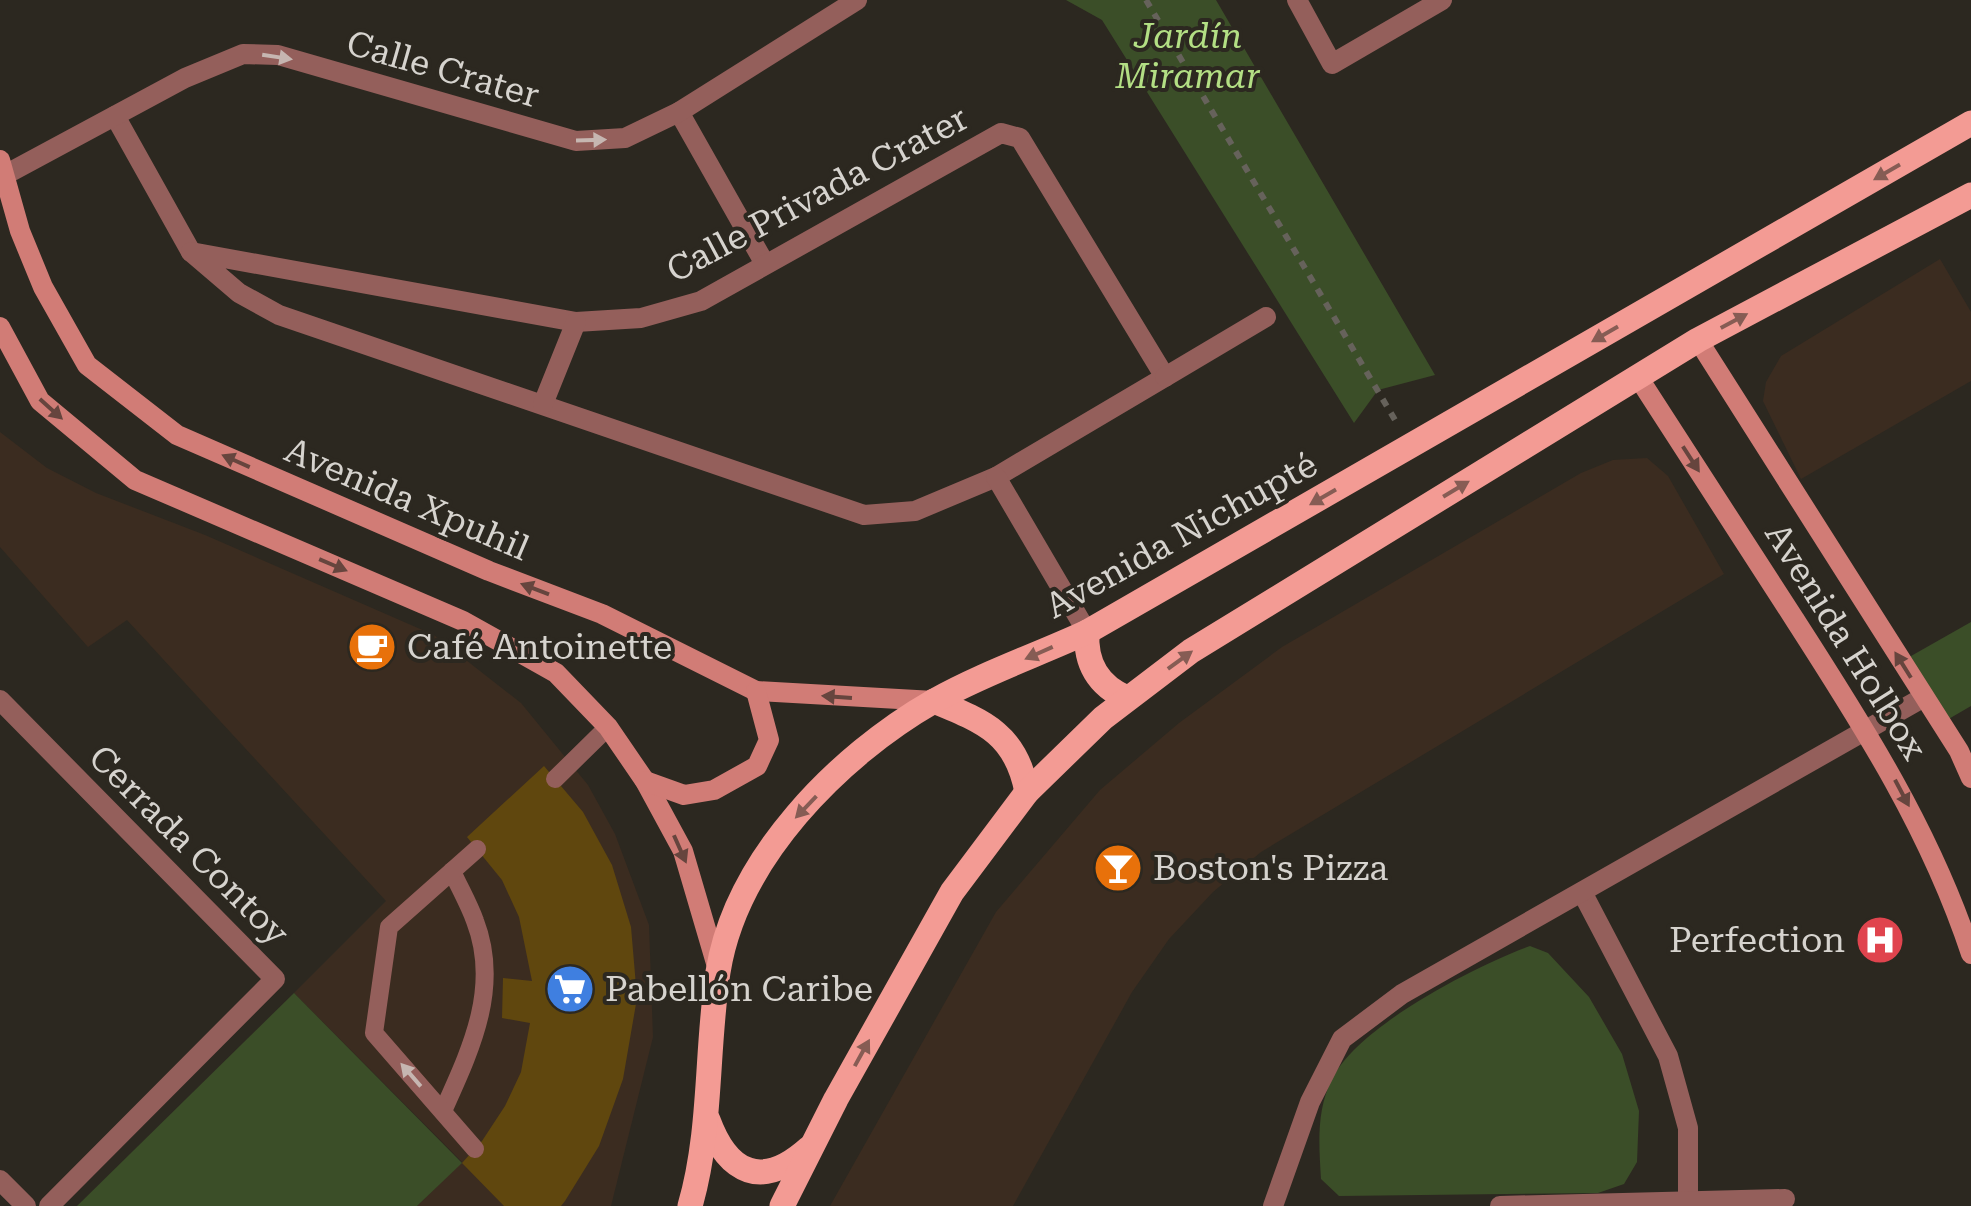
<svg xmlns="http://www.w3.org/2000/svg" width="1971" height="1206" font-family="'Roboto Serif',serif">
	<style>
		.commercial { fill: #3b2c20 }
		.green { fill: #3b4e28 }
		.building { fill: #60470e }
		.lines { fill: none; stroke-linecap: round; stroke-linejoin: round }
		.path { stroke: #66625b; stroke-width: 6; stroke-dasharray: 8 8; stroke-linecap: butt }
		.lane { stroke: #945f5b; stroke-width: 18 }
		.street { stroke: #945f5b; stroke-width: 20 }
		.secondary { stroke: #d17c76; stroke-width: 20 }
		.primary { stroke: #f39b94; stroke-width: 25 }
		.oneway { fill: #c6b6b1 }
		.oneway2 { fill: #865c54 }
		.oneway3 { fill: #66453e }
		.labels { text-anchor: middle; stroke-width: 8; stroke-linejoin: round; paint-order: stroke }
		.park-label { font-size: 35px; font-style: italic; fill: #b3df84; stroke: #2c2820 }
		.street-label { font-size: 35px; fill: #d6d3ce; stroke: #2c2820 }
		.poi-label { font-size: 35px; fill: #d6d3ce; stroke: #2c2820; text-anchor: start }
	</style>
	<rect width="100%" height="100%" fill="#2c2820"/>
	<!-- commercial -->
	<g class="commercial">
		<polygon points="1940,259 1971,312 1971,381 1801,479 1763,401 1766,382 1781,356"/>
		<polygon points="0,432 47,468 96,493 205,535 434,635 521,703 588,785 615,834 649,925 653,1037 611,1206 417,1206 462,1162 294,993 386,901 127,620 88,647 0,547"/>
		<polygon points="1647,458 1668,476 1724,574 1261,852 1213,892 1169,939 1132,992 1013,1206 830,1206 996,912 1100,790 1179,723 1282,647 1581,473 1613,460"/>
	</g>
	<!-- green -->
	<g class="green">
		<polygon points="1066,0 1216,0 1435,375 1378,390 1354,423 1102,20"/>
		<polygon points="1971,622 1971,706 1940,724 1904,660"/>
		<path d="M1530 946 1548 953 1589 997 1622 1054 1639 1111 1637 1162 1624 1184 1598 1193 1339 1196 1321 1179C1319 1145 1316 1111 1332 1079 1358 1026 1475 966 1530 946Z"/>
		<polygon points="294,993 462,1163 417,1206 77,1206"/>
	</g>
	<!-- building -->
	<polygon class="building" points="544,766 583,812 612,865 631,927 637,998 623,1079 599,1146 565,1201 561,1206 504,1206 462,1163 482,1141 505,1106 521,1072 530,1023 502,1018 503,978 532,981 519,917 502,880 467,837"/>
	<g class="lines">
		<!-- path -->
		<polyline class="path" points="1146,0 1398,425"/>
		<!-- lane -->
		<g class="lane">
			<polyline points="555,779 608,727"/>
			<path d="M443 1111C470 1051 501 988 475 921 469 904 459 887 452 871"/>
			<polyline points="475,1149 374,1033 389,927 477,849"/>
		</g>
		<!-- street -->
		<g class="street">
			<polyline points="1297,0 1332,64 1442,0"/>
			<polyline points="679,112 765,264"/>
			<polyline points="115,116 191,252"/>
			<polygon points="1001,133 1020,138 1165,377 996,477 915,511 864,515 279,315 239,293 191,252 576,322 641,318 701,301"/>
			<polyline points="3,176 185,78 243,54 278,55 576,141 625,138 679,112 857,0"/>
			<polyline points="1165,377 1266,317"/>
			<polyline points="543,404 576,322"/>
			<polyline points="996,477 1087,632"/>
			<polyline points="0,700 275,979 49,1206"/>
			<polyline points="1582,892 1668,1056 1688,1128 1688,1201"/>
			<polyline points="0,1180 26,1206"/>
			<polyline points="1273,1206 1310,1102 1342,1039 1402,994 1924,697"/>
			<polyline points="1500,1206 1785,1199"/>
		</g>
		<!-- secondary -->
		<g class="secondary">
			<polyline points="0,160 20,231 43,287 87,365 177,435 489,571 602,614 756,691 934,701"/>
			<polyline points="0,327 40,401 135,480 463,621 556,673 608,727 645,781 683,851 718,970"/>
			<polyline points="1698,340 1959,751 1971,778"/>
			<path d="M1638 377C1691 458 1743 539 1795 620 1864 727 1931 832 1971 954"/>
			<polyline points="645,781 684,795 714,790 757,766 769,740 756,691"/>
		</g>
		<!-- primary -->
		<g class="primary">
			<path d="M1087 632C1085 663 1098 686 1127 698"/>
			<path d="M934 701C985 722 1016 734 1027 792"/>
			<path d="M708 1120C728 1174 762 1190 809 1148"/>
			<path d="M690 1206C712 1130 706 1050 718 972 736 859 838 756 934 701 982 674 1037 655 1087 632L1971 123"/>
			<polyline points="782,1206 836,1099 952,892 1027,792 1103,718 1191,651 1698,340 1971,195"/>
		</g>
	</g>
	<!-- one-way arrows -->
	<defs><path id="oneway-solid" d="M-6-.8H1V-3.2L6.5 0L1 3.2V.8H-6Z" transform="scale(2.5)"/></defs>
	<g class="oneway">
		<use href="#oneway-solid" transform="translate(277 57) rotate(9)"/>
		<use href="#oneway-solid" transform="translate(591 140) rotate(-2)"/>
		<use href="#oneway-solid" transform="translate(411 1075) rotate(-131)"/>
	</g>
	<g class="oneway2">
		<use href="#oneway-solid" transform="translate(1887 172) rotate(150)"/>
		<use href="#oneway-solid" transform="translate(1734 321) rotate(-28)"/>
		<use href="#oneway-solid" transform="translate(1605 334) rotate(150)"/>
		<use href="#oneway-solid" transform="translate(1456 489) rotate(-31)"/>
		<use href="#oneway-solid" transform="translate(1323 497) rotate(150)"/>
		<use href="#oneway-solid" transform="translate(1039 653) rotate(156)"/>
		<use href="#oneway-solid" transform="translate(1180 660) rotate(-36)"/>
		<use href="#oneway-solid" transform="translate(806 807) rotate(134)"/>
		<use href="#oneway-solid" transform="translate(862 1053) rotate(-61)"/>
	</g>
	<g class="oneway3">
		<use href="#oneway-solid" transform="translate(51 409) rotate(42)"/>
		<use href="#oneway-solid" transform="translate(1691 459) rotate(57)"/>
		<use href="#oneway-solid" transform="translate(236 461) rotate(-156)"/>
		<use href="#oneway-solid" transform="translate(333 565) rotate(23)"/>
		<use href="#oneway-solid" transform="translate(535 589) rotate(-159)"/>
		<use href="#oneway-solid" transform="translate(1903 665) rotate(-122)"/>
		<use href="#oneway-solid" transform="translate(837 697) rotate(-176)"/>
		<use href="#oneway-solid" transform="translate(1902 793) rotate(62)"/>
		<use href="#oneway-solid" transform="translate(680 849) rotate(66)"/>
	</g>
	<!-- icons -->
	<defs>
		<g id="cafe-disc" transform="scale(2.5)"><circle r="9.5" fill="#e8710a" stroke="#2c2820"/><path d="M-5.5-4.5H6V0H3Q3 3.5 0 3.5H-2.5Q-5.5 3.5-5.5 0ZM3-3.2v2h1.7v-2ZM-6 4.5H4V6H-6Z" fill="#fff"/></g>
		<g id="bar-disc" transform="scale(2.5)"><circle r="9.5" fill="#e8710a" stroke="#2c2820"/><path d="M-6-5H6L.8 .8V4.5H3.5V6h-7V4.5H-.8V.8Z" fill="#fff"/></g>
		<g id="hospital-disc" transform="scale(2.5)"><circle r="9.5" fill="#e0444e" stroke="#2c2820"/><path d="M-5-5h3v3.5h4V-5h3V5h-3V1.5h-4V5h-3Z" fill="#fff"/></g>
		<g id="supermarket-disc" transform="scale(2.5)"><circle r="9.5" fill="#3f7fe0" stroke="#2c2820"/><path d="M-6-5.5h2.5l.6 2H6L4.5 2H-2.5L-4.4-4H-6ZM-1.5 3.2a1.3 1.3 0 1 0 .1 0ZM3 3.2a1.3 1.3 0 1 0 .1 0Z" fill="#fff"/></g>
	</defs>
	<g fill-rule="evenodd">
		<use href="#cafe-disc" x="372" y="647"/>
		<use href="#bar-disc" x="1118" y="868"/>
		<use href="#hospital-disc" x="1880" y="940"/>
		<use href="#supermarket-disc" x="570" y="989"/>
	</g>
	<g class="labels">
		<!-- park labels -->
		<g class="park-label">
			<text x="1188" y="48">Jardín<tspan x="1188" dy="40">Miramar</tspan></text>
		</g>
		<!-- street labels -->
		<g class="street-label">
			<text transform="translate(443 69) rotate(16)" y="12">Calle Crater</text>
			<text transform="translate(817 194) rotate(-28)" y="12">Calle Privada Crater</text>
			<text transform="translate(407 499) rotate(23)" y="12">Avenida Xpuhil</text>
			<text transform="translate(1181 535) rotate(-29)" y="12">Avenida Nichupté</text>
			<text transform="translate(1846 641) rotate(58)" y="12">Avenida Holbox</text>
			<text transform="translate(189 845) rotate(45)" y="12">Cerrada Contoy</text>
		</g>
		<!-- poi labels -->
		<g class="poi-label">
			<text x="407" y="659">Café Antoinette</text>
			<text x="1153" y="880">Boston's Pizza</text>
			<text x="1845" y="952" text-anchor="end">Perfection</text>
			<text x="605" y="1001">Pabellón Caribe</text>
		</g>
	</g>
</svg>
